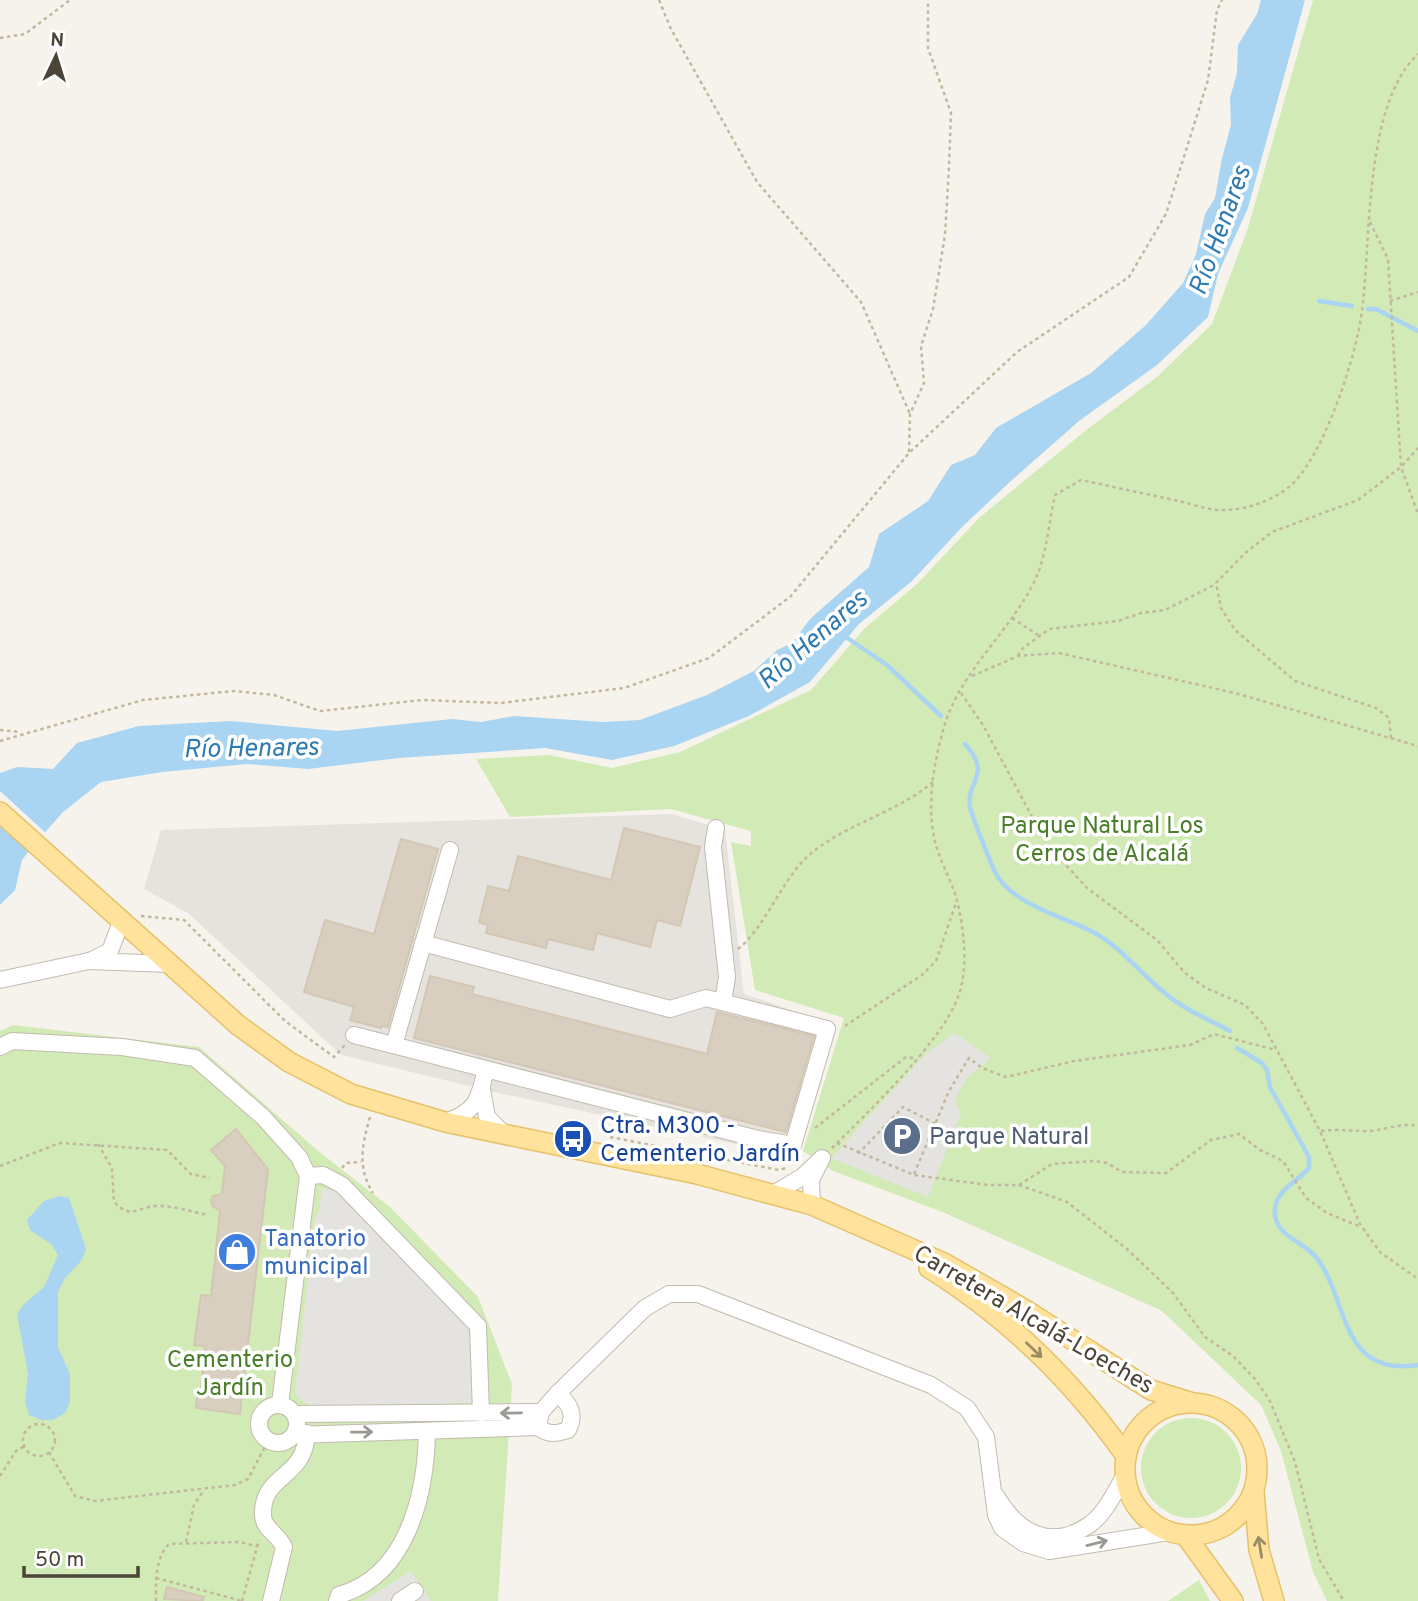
<svg xmlns="http://www.w3.org/2000/svg" width="1418" height="1601" font-family="Overpass,sans-serif">
	<style>
		.industrial { fill: #e6e2dd }
		.green { fill: #d2eab5 }
		.parking { fill: #e5e3e0 }
		.water { fill: #a9d4f2 }
		.pier { fill: #f6f3ec }
		.lines { fill: none; stroke-linecap: round; stroke-linejoin: round }
		.stream { stroke: #a9d4f2; stroke-width: 4.5 }
		.building { fill: #d8cfc1; stroke: #d3c7b4; stroke-width: 2 }
		.minor-casing { stroke: #c2bbae; stroke-width: 18 }
		.major-casing { stroke: #e6c16a; stroke-width: 22 }
		.path { stroke: #c4b79f; stroke-width: 2.5; stroke-dasharray: 3.5 3.5; stroke-linecap: butt }
		.minor { stroke: #fff; stroke-width: 16 }
		.major { stroke: #ffe39c; stroke-width: 19 }
		.oneway { stroke: #9c8c66 }
		.oneway2 { stroke: #9c9892 }
		.labels { text-anchor: middle; stroke-width: 7; stroke-linejoin: round; paint-order: stroke }
		.park-label { font-size: 24px; fill: #4a7f2a; stroke: #fff }
		.transit-label { font-size: 24px; fill: #164399; stroke: #fff; text-anchor: start }
		.service-label { font-size: 24px; fill: #4e5e75; stroke: #fff; text-anchor: start }
		.shop-label { font-size: 24px; fill: #366cbe; stroke: #fff; text-anchor: start }
		.street-label { font-size: 24px; fill: #4b4439; stroke: #fff }
		.water-label { font-size: 26px; font-style: italic; fill: #2e7ab2; stroke: #fff }
	</style>
	<rect width="100%" height="100%" fill="#f6f3ec"/>
	<!-- industrial -->
	<polygon class="industrial" points="672,814 725,830 744,994 836,1025 797,1157 494,1092 341,1055 188,913 144,889 161,830"/>
	<!-- green -->
	<g class="green">
		<polygon points="1313,0 1418,0 1418,1601 1327,1601 1313,1572 1281,1451 1261,1405 1162,1311 945,1213 833,1171 803,1151 844,1018 755,990 731,842 751,846 751,831 671,809 510,817 476,759 549,755 612,768 680,752 811,690 864,629 918,583 980,517 1085,431 1158,376 1212,324 1248,228"/>
		<polygon points="13,1025 199,1047 317,1150 391,1208 478,1297 512,1384 498,1601 0,1601 0,1031"/>
		<circle cx="1191" cy="1468" r="50"/>
		<polygon points="1199,1580 1210,1601 1168,1601"/>
	</g>
	<!-- parking -->
	<g class="parking">
		<polygon points="954,1033 991,1058 968,1077 955,1099 961,1114 928,1197 831,1158 926,1054"/>
		<polygon points="321,1188 335,1190 346,1197 471,1329 473,1403 309,1406 295,1394 314,1221 320,1210"/>
		<polygon points="411,1571 431,1601 363,1601"/>
	</g>
	<!-- water -->
	<g class="water">
		<polygon points="1261,0 1305,0 1248,208 1218,274 1208,317 1157,365 1079,421 1012,480 962,527 912,581 859,624 810,682 749,716 674,746 612,760 545,748 399,758 308,769 247,764 162,772 101,782 63,812 33,846 22,860 15,890 0,905 0,773 17,767 53,769 77,743 139,726 231,721 337,731 452,719 481,722 514,716 603,722 640,720 707,695 754,671 777,650 792,643 810,619 869,567 879,534 928,501 951,465 975,455 996,428 1091,373 1146,325 1183,283 1196,254 1205,214 1215,198 1222,158 1231,125 1230,98 1237,73 1238,45 1257,14"/>
		<polygon points="59,1196 69,1198 86,1249 81,1261 65,1278 58,1292 58,1347 70,1374 70,1401 65,1413 53,1420 42,1420 29,1415 25,1401 28,1374 17,1314 23,1305 44,1287 58,1255 51,1244 30,1230 27,1220 44,1201"/>
	</g>
	<!-- pier -->
	<polygon class="pier" points="0,791 48,835 31,854 0,826"/>
	<g class="lines">
		<!-- stream -->
		<g class="stream">
			<polyline points="1319,301 1352,306"/>
			<polyline points="1368,309 1376,309 1418,331"/>
			<polyline points="843,635 887,665 941,716"/>
			<path d="M965 744C993 776 966 779 970 807 971 814 991 864 995 872 1011 904 1064 917 1093 932 1121 947 1141 974 1166 994 1185 1010 1208 1019 1230 1031"/>
			<path d="M1237 1048 1262 1063 1267 1070 1270 1087 1309 1157V1168C1298 1181 1277 1190 1275 1208 1272 1235 1301 1240 1314 1255 1349 1294 1337 1378 1418 1365"/>
		</g>
	</g>
	<!-- building -->
	<g class="building">
		<polygon points="624,828 700,847 680,926 657,920 650,947 597,933 593,950 548,939 546,948 486,933 488,925 479,922 488,886 509,891 518,856 611,880"/>
		<polygon points="401,839 438,849 388,1027 382,1026 381,1028 350,1020 354,1007 304,992 325,920 374,934"/>
		<polygon points="430,976 474,987 472,994 707,1054 717,1012 814,1036 786,1132 414,1038"/>
		<polygon points="236,1129 268,1169 240,1414 196,1408 198,1389 201,1389 205,1346 194,1345 201,1295 211,1296 220,1211 213,1206 211,1201 213,1196 222,1194 225,1166 211,1150"/>
		<polygon points="167,1587 204,1597 203,1601 164,1599"/>
	</g>
	<g class="lines">
		<!-- minor casing -->
		<g class="minor-casing">
			<g id="minor">
				<polyline points="716,828 713,847 727,977 723,1002"/>
				<polyline points="90,961 110,951 121,922"/>
				<polyline points="0,980 89,961 169,964"/>
				<polyline points="354,1035 758,1139 793,1145 827,1029 706,998 670,1009 423,943"/>
				<polyline points="394,1045 450,850"/>
				<polyline points="0,1047 12,1041 122,1047 195,1058 263,1117 299,1157 308,1176 280,1404"/>
				<polyline points="482,1089 487,1117 505,1135"/>
				<path d="M445 1122C476 1112 479 1100 486 1069"/>
				<polyline points="308,1176 323,1175 342,1185 478,1326 481,1413"/>
				<polyline points="773,1194 802,1177 822,1158 811,1180 812,1205"/>
				<circle cx="278" cy="1424" r="19"/>
				<polyline points="295,1414 541,1412"/>
				<polyline points="538,1427 541,1412 558,1393 645,1308 669,1294 698,1294 931,1385 967,1408 986,1437 996,1515 1002,1528 1023,1543 1049,1551 1169,1532"/>
				<path d="M294 1435 538 1427C548 1435 556 1434 568 1430 576 1414 570 1405 558 1393"/>
				<path d="M997 1497C1018 1533 1051 1551 1089 1525 1105 1514 1115 1492 1125 1475"/>
				<path d="M271 1601 284 1547C279 1535 264 1530 263 1516 261 1473 305 1480 307 1433"/>
				<path d="M337 1601 339 1595C408 1576 426 1493 427 1431"/>
				<polyline points="400,1601 415,1591"/>
			</g>
		</g>
		<!-- major casing -->
		<g class="major-casing">
			<g id="major">
				<polyline points="0,812 238,1025 289,1062 351,1094 445,1122 697,1174 812,1205 944,1263 1024,1309 1151,1390 1190,1402"/>
				<path d="M929 1268C1006 1316 1073 1381 1126 1456"/>
				<circle cx="1191" cy="1469" r="66"/>
				<polyline points="1254,1492 1259,1550 1274,1601"/>
				<polyline points="1186,1536 1233,1601"/>
			</g>
		</g>
		<!-- path -->
		<g class="path">
			<polyline points="659,0 671,29 757,182 861,302 910,414"/>
			<polyline points="0,38 25,34 70,0"/>
			<polyline points="1370,222 1388,259 1401,467 1418,514"/>
			<polyline points="1390,301 1418,292"/>
			<polyline points="909,452 910,414 924,383 921,346 933,309 945,235 949,167 951,113 928,48 928,0"/>
			<polyline points="1012,618 1041,637"/>
			<polyline points="1018,656 1022,649 1049,629 1118,621 1141,613 1165,610 1216,584"/>
			<polyline points="972,676 1018,656 1059,653 1235,693 1418,746"/>
			<polyline points="961,693 983,725 1046,843 1087,888 1157,940 1185,973 1206,988 1245,1005 1263,1024 1320,1131 1360,1224 1380,1252 1418,1279"/>
			<polyline points="0,730 21,732"/>
			<polyline points="1391,738 1389,718 1376,708 1295,681 1235,630 1221,608 1216,583 1244,554 1272,532 1358,500 1401,467 1418,448"/>
			<polyline points="0,741 143,700 234,691 274,695 320,711 422,700 501,703 624,688 709,658 790,597 909,453 1017,352 1129,277 1166,214 1208,80 1217,10 1222,0"/>
			<polyline points="141,916 184,920 285,1021 334,1057 345,1045"/>
			<path d="M738 949C763 930 782 881 805 859 840 825 894 815 933 782"/>
			<polyline points="845,1026 922,975 936,961 956,903"/>
			<path d="M370 1117C362 1145 357 1168 373 1193"/>
			<polyline points="815,1128 906,1057 913,1058"/>
			<path d="M1321 1131C1337 1129 1351 1131 1367 1131 1384 1131 1400 1122 1418 1126"/>
			<polyline points="610,1137 779,1170 786,1168"/>
			<polyline points="837,1143 914,1175 988,1185 1019,1185 1067,1202 1127,1249 1173,1293 1205,1337 1233,1356 1255,1379 1270,1401 1295,1462 1319,1559 1344,1601"/>
			<path d="M98 1144 112 1168 114 1202C132 1220 136 1207 156 1206 172 1205 192 1212 208 1215"/>
			<path d="M832 1148C868 1112 941 1043 958 997 969 969 964 926 956 897 950 877 938 858 934 837 927 801 934 762 944 727 960 671 1012 630 1036 578 1047 553 1049 521 1055 495L1081 480C1113 487 1146 494 1179 501 1192 504 1207 510 1220 510 1246 511 1280 499 1297 479 1326 446 1354 362 1361 318 1372 246 1362 107 1418 54"/>
			<polyline points="858,1154 903,1107 938,1125"/>
			<polyline points="0,1166 60,1143 167,1150 191,1174 210,1178"/>
			<polyline points="342,1168 346,1163 361,1162"/>
			<polyline points="914,1174 949,1091 969,1058 982,1068 1006,1077 1074,1061 1190,1045 1214,1034 1276,1050"/>
			<polyline points="1019,1185 1052,1164 1095,1161 1107,1163 1122,1172 1166,1173 1211,1140 1239,1134 1260,1150 1283,1161 1306,1198 1327,1213 1361,1227"/>
			<circle cx="39" cy="1440" r="16"/>
			<polyline points="49,1452 75,1496 95,1501 235,1485 248,1479 268,1441"/>
			<polyline points="0,1476 16,1451 25,1446"/>
			<polyline points="186,1542 194,1505 204,1490"/>
			<polyline points="156,1578 242,1601"/>
			<path d="M156 1601C156 1582 155 1558 169 1544L239 1542 257 1546"/>
			<polyline points="242,1601 259,1540"/>
		</g>
		<!-- minor -->
		<use href="#minor" class="minor"/>
		<!-- major -->
		<use href="#major" class="major"/>
	</g>
	<!-- one-way arrows -->
	<defs><path id="oneway-shaft" d="M-6 0H5M1.5-3L5.5 0L1.5 3" fill="none" stroke-width="1.6" stroke-linecap="round" stroke-linejoin="round" transform="scale(1.75)"/></defs>
	<g class="oneway">
		<use href="#oneway-shaft" transform="translate(1034 1350) rotate(44)"/>
		<use href="#oneway-shaft" transform="translate(1260 1547) rotate(-99)"/>
	</g>
	<g class="oneway2">
		<use href="#oneway-shaft" transform="translate(511 1413) rotate(179)"/>
		<use href="#oneway-shaft" transform="translate(362 1432) rotate(-1)"/>
		<use href="#oneway-shaft" transform="translate(1097 1543) rotate(-14)"/>
	</g>
	<!-- icons -->
	<defs>
		<g id="parking-disc" transform="scale(2.0125)"><circle r="9.5" fill="#5c6f8a" stroke="#fff"/><path d="M-3.5-5.5H1a3.5 3.5 0 0 1 0 7H-1V5.5H-3.5ZM-1-3.4V-.6H.8a1.4 1.4 0 0 0 0-2.8Z" fill="#fff"/></g>
		<g id="bus-disc" transform="scale(2.0125)"><circle r="9.5" fill="#1a4fb4" stroke="#fff"/><path d="M-5-6H5V4H4V6H2V4H-2V6H-4V4H-5ZM-3.5-4V0h7V-4ZM-3.5 1.2v1.5H-2V1.2ZM2 1.2v1.5H3.5V1.2Z" fill="#fff"/></g>
		<g id="shop-disc" transform="scale(2.0125)"><circle r="9.5" fill="#3f7fe0" stroke="#fff"/><path d="M-5-2.5h2.3a2.7 3.5 0 0 1 5.4 0H5L5.5 6h-11ZM-1.5-2.5h3a1.5 2.3 0 0 0-3 0Z" fill="#fff"/></g>
	</defs>
	<g fill-rule="evenodd">
		<use href="#parking-disc" x="902" y="1136"/>
		<use href="#bus-disc" x="573" y="1139"/>
		<use href="#shop-disc" x="237" y="1252"/>
	</g>
	<g class="labels">
		<!-- park labels -->
		<g class="park-label">
			<text x="1102" y="833">Parque Natural Los<tspan x="1102" dy="28">Cerros de Alcalá</tspan></text>
			<text x="230" y="1367">Cementerio<tspan x="230" dy="28">Jardín</tspan></text>
		</g>
		<!-- transit labels -->
		<g class="transit-label">
			<text x="600" y="1133">Ctra. M300 -<tspan x="600" dy="28">Cementerio Jardín</tspan></text>
		</g>
		<!-- service labels -->
		<g class="service-label">
			<text x="929" y="1144">Parque Natural</text>
		</g>
		<!-- shop labels -->
		<g class="shop-label">
			<text x="264" y="1246">Tanatorio<tspan x="264" dy="28">municipal</tspan></text>
		</g>
		<!-- street labels -->
		<g class="street-label">
			<text transform="translate(1034 1319) rotate(30)" y="8">Carretera Alcalá-Loeches</text>
		</g>
		<!-- water labels -->
		<g class="water-label">
			<text transform="translate(1219 230) rotate(-70)" y="9">Río Henares</text>
			<text transform="translate(812 639) rotate(-41)" y="9">Río Henares</text>
			<text transform="translate(251 747) rotate(-1)" y="9">Río Henares</text>
		</g>
	</g>
	<!-- north arrow -->
	<g transform="translate(56 56) rotate(4)" stroke="#ffffff" stroke-width="5" paint-order="stroke">
	<path d="M0-5L12 26L0 18L-12 26Z" fill="#4b4439"/>
	<text y="-10" font-size="19" font-weight="bold" text-anchor="middle" fill="#4b4439">N</text>
	</g>
	<!-- scale -->
	<path d="M24 1566v10h114v-10" fill="none" stroke="#4b4439" stroke-width="3.5"/>
	<text x="35" y="1566" font-size="21" fill="#4b4439" stroke="#ffffff" stroke-width="5" paint-order="stroke">50 m</text>
</svg>
